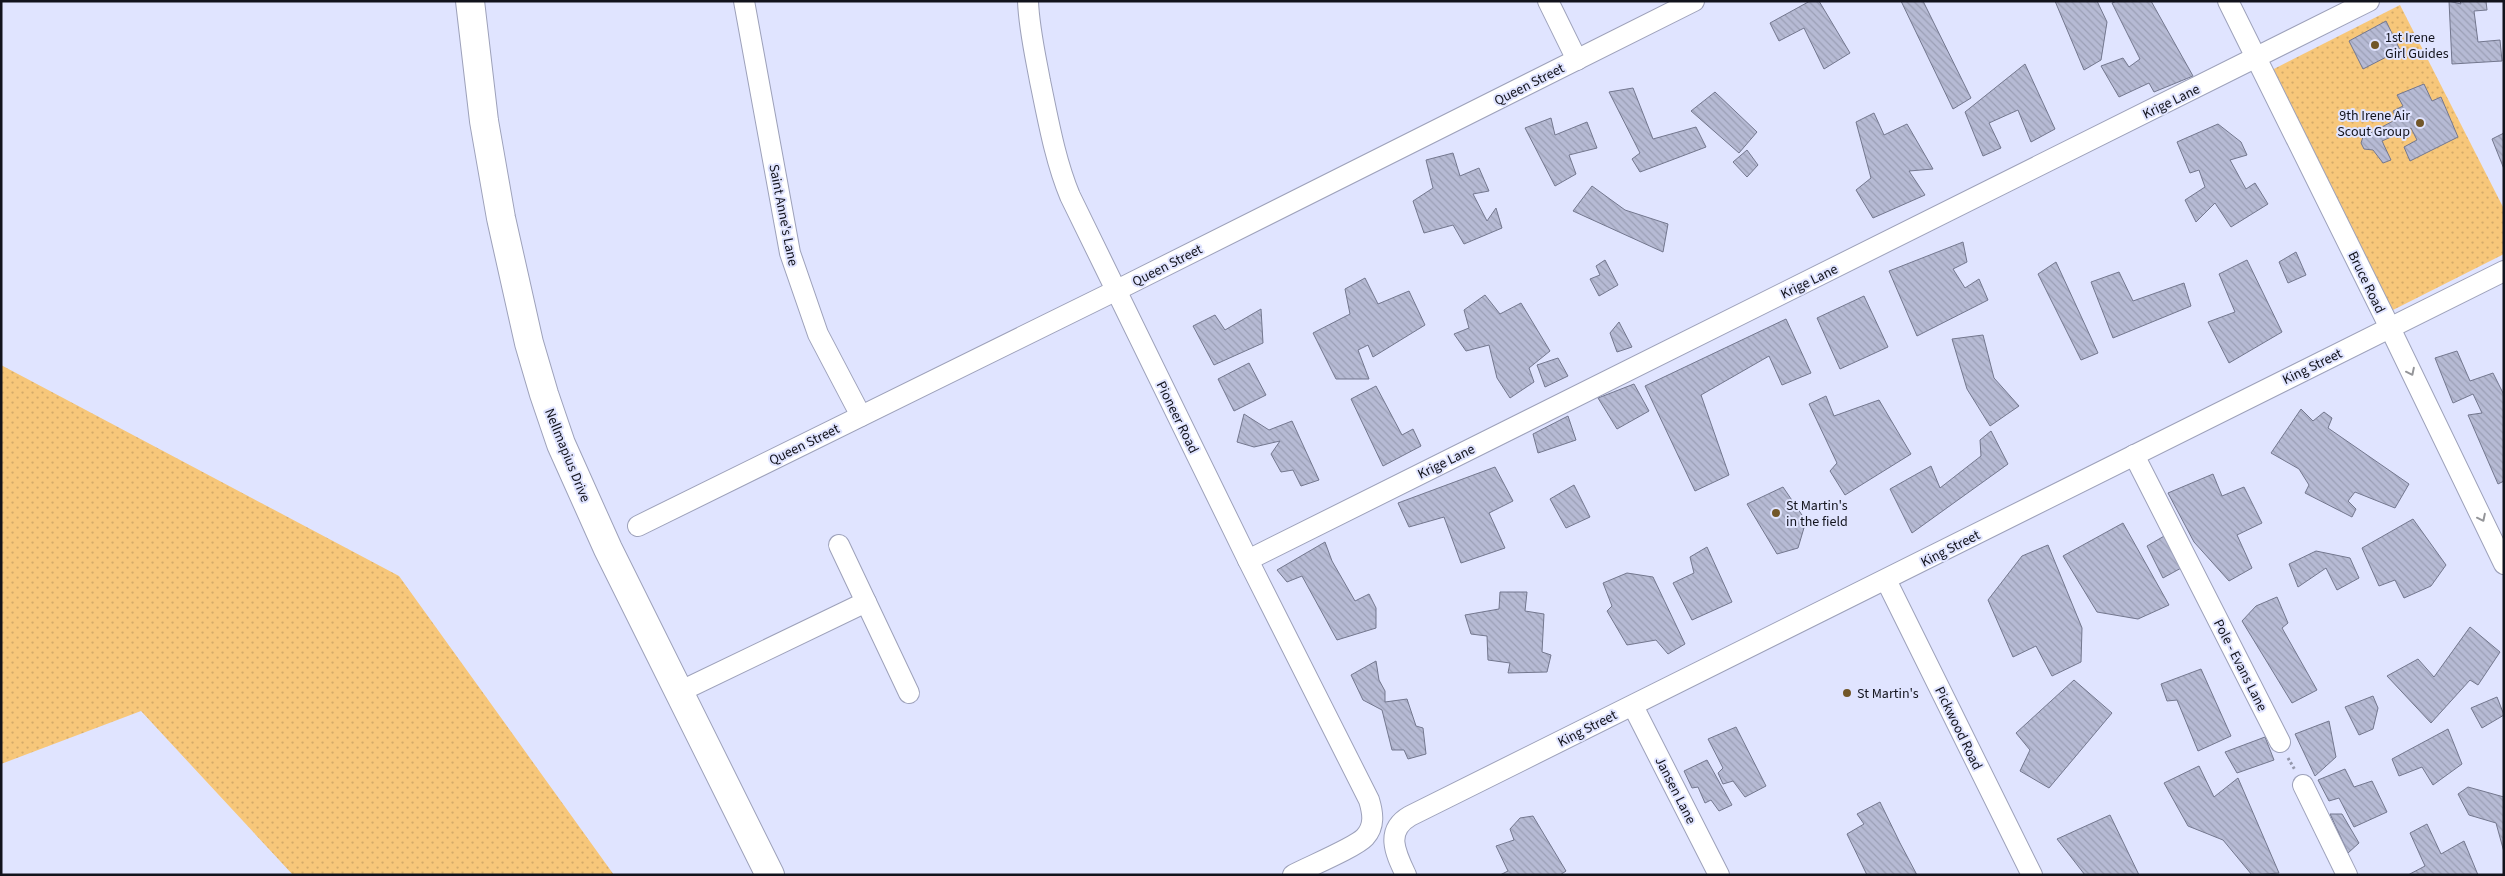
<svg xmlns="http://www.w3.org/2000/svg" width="2505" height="876" font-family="'Source Sans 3',sans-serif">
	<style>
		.grass { fill: url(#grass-dots) }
		.building { fill: url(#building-back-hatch); stroke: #73778e }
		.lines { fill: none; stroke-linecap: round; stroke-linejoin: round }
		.street-casing { stroke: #9da1ba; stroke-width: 22 }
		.secondary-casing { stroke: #9da1ba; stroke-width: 30 }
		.path { stroke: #9497ab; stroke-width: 3; stroke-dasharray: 2.5 2.5; stroke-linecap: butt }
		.street { stroke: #fff; stroke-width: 20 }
		.secondary { stroke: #fff; stroke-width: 28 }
		.oneway { stroke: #949599 }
		.poi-dot { fill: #725729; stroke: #e0e4ff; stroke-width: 2 }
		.labels { text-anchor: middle; stroke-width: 4; stroke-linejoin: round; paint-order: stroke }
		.poi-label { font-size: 14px; fill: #12131c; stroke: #e0e4ff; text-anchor: start }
		.street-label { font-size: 14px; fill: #12131c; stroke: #e0e4ff }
	</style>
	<defs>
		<pattern id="grass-dots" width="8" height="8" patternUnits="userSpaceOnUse" patternTransform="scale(1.25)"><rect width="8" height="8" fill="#f7c77a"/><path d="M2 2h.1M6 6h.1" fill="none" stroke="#d3aa69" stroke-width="1.8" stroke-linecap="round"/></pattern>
		<pattern id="building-back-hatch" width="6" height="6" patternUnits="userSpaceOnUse" patternTransform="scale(1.25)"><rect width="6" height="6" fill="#b6bad4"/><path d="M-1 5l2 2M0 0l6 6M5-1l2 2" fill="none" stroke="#9b9fb5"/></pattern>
	</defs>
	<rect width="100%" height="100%" fill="#e0e4ff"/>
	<!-- grass -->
	<g class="grass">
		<polygon points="2400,5 2504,209 2504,254 2389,312 2268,72"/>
		<polygon points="1,365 399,576 614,875 293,875 141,711 1,764"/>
	</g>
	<!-- building -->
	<g class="building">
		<polygon points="1810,1 1819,1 1850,53 1824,69 1804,28 1779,41 1770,23"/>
		<polygon points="1901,1 1923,1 1971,98 1953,109"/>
		<polygon points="2055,1 2097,1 2107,22 2101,60 2084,70"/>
		<polygon points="2117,1 2151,1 2193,76 2154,92 2149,83 2119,97 2101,66 2123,58 2129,67 2140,59 2112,3"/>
		<polygon points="2449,1 2461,4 2460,1 2486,1 2487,10 2474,11 2478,42 2500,40 2502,61 2452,64"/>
		<polygon points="2386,21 2400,50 2363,69 2349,41"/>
		<polygon points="2025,64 2055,129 2031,142 2018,110 1989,123 2001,148 1983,156 1965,112"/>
		<polygon points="2424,84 2432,101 2441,97 2458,137 2410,161 2404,147 2417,140 2411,128 2382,141 2391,160 2383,163 2373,150 2364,149 2361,143 2363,137 2397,119 2393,111 2403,106 2397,95"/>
		<polygon points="1633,88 1653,139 1696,127 1706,147 1640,172 1632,159 1640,153 1609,92"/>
		<polygon points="1715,92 1757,132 1739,153 1691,111"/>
		<polygon points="1874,113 1884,135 1907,124 1933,169 1909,171 1925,195 1873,218 1856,190 1871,178 1856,122"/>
		<polygon points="1551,118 1555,135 1587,122 1597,148 1569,155 1576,174 1555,186 1525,128"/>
		<polygon points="2218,124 2241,142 2247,155 2230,160 2246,189 2255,183 2268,204 2231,227 2215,203 2196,222 2185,200 2205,187 2199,170 2190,173 2177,142"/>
		<polygon points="2504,133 2504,169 2492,139"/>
		<polygon points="1747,150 1758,165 1747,177 1733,162"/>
		<polygon points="1453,153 1460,176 1479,168 1489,191 1473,194 1487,221 1496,208 1502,228 1464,244 1453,225 1424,233 1413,201 1433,188 1426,160"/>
		<polygon points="1592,186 1625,210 1668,224 1663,252 1573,211"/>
		<polygon points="1963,242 1967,262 1953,269 1965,288 1979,279 1988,300 1917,336 1889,271"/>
		<polygon points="2296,252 2306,275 2288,283 2279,262"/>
		<polygon points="1605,260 1618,285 1599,296 1590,279 1600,275 1596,266"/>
		<polygon points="2247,260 2282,332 2229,363 2208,322 2235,312 2219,274"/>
		<polygon points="2056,262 2098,353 2081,360 2038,274"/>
		<polygon points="2119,272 2133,301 2184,283 2191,306 2113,338 2091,282"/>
		<polygon points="1365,278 1378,304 1409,291 1425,325 1373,357 1368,345 1358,350 1369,379 1336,379 1313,333 1350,314 1345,289"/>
		<polygon points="1485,295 1500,314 1521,303 1550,351 1529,368 1534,382 1510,398 1497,378 1489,345 1466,351 1454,334 1469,328 1464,310"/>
		<polygon points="1864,296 1888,347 1840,369 1817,318"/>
		<polygon points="1261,309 1263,343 1214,365 1193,326 1215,315 1225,330"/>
		<polygon points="1786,319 1811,373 1782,385 1769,356 1701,395 1729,475 1695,491 1645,386"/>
		<polygon points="1619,322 1632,347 1617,352 1610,333"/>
		<polygon points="1983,335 1994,378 2019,406 1990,426 1967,389 1952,339"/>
		<polygon points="2457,351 2470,381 2493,373 2504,395 2504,481 2498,484 2468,415 2482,413 2473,394 2453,403 2435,358"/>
		<polygon points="1558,358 1568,376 1545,387 1537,365"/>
		<polygon points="1249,363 1266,395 1234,411 1218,379"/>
		<polygon points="1634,384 1649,411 1617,429 1598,398"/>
		<polygon points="1376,386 1402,435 1413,429 1421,446 1383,466 1351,399"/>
		<polygon points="1826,396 1834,416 1879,400 1911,454 1845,495 1830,471 1837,463 1809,404"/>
		<polygon points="2301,409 2313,421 2324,412 2332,418 2328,428 2409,484 2395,508 2355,492 2348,501 2356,509 2352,517 2305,493 2309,485 2299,469 2271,453"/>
		<polygon points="1244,414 1269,430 1292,421 1319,480 1301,486 1293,470 1281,472 1271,454 1280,441 1254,447 1237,442"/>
		<polygon points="1568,416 1576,440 1538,453 1533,434"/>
		<polygon points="1991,431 2008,464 1912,533 1890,489 1931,466 1940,488 1981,456 1980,440"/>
		<polygon points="1495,467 1513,501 1489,513 1505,548 1461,563 1444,517 1409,527 1398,503"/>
		<polygon points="2213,474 2222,496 2244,487 2262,523 2237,535 2252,568 2229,581 2194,542 2168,493"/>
		<polygon points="1574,485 1590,517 1566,528 1550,499"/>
		<polygon points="1783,487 1806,521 1798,548 1777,554 1747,504"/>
		<polygon points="2413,519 2446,565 2431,586 2404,598 2395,580 2379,586 2362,548"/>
		<polygon points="2123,523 2169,605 2138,619 2097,612 2063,556"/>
		<polygon points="2166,535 2183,567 2163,578 2147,546"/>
		<polygon points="1325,542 1332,561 1355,601 1369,594 1376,608 1376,628 1337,640 1302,576 1287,582 1277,570"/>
		<polygon points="2048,545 2082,628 2081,662 2052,676 2036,646 2013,657 1988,600 2022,556"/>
		<polygon points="1707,547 1732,602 1692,620 1673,583 1694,573 1690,557"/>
		<polygon points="2316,551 2350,558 2359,578 2337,590 2326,568 2298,587 2289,564"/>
		<polygon points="1627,573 1653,577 1685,644 1668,654 1656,640 1627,645 1607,611 1612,606 1603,583"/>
		<polygon points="1500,592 1527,592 1525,611 1544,614 1542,652 1551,655 1547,672 1508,673 1510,663 1488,660 1487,636 1471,634 1465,615 1499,609"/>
		<polygon points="2277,597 2288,623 2282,628 2317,690 2292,703 2242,621 2256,606"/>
		<polygon points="2470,627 2500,652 2478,685 2470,680 2431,723 2387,676 2418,659 2434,677"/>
		<polygon points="1376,661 1379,680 1385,691 1385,702 1407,699 1416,726 1423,728 1426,754 1408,759 1404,750 1392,750 1382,710 1363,700 1351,675"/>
		<polygon points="2201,669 2231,736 2198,751 2177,700 2167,701 2161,684"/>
		<polygon points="2074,680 2112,713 2049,788 2020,771 2030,750 2016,733"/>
		<polygon points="2373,696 2378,708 2373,729 2359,735 2345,707"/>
		<polygon points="2497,697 2504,715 2482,728 2471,708"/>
		<polygon points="2329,721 2336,757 2315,776 2295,734"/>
		<polygon points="1736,727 1766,786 1745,797 1733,781 1723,784 1718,773 1723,768 1708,739"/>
		<polygon points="2448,729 2462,764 2433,785 2422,767 2399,776 2392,759"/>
		<polygon points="2265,737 2274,760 2237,773 2225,752"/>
		<polygon points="1707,760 1732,805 1719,811 1711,800 1705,803 1698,787 1692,788 1684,771"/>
		<polygon points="2199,766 2214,797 2238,778 2279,873 2252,875 2223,840 2188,826 2164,783"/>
		<polygon points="2345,769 2354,787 2372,781 2387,812 2354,827 2339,798 2329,801 2318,780"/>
		<polygon points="2468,787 2504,797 2504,852 2496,823 2469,815 2458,794"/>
		<polygon points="1880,802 1900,843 1917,875 1867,875 1847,834 1864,824 1857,814"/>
		<polygon points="2330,814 2342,814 2359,843 2348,853"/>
		<polygon points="2110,815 2139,875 2085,875 2057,839"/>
		<polygon points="1533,816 1566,871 1560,875 1500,875 1508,871 1496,846 1514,840 1510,829 1520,818"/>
		<polygon points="2427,824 2441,854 2464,841 2478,875 2408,875 2425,866 2410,833"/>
	</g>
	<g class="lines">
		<!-- street casing -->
		<g class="street-casing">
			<g id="street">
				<polyline points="744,1 790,253 818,334 861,416"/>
				<path d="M1028 1C1029 28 1035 54 1040 81 1048 119 1055 160 1070 196L1248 560 1369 800C1373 813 1375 826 1365 837 1356 847 1308 867 1293 875"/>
				<polyline points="1548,1 1577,60"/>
				<polyline points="2228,1 2390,328 2504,564"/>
				<polyline points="2134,455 2280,742"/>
				<polyline points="638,526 1117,290 1694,1"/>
				<polyline points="839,545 909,693"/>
				<polyline points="1248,560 2369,1"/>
				<polyline points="1886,580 2032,875"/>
				<polyline points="679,692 866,602"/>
				<polyline points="1633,706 1719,875"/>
				<polyline points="2303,785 2347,875"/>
				<path d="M1406 875C1396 854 1384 831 1410 816L2504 271"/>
			</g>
		</g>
		<!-- secondary casing -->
		<g class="secondary-casing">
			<polyline id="secondary" points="470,1 484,121 501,218 529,343 544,394 561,444 608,549 770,875"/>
		</g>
		<!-- path -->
		<polyline class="path" points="2288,758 2295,770"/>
		<!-- street -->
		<use href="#street" class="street"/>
		<!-- secondary -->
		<use href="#secondary" class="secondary"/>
	</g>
	<!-- one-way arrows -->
	<defs><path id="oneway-chevron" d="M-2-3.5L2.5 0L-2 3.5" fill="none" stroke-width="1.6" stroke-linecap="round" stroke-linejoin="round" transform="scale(1.25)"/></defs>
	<g class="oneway">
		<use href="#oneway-chevron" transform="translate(2411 372) rotate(64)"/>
		<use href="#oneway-chevron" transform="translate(2482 518) rotate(64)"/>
	</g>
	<!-- markers -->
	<g class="poi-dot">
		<circle cx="2375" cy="45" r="5"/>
		<circle cx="2420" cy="123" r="5"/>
		<circle cx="1776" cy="513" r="5"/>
		<circle cx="1847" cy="693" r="5"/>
	</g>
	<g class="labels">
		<!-- poi labels -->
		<g class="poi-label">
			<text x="2385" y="42">1st Irene<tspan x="2385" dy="16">Girl Guides</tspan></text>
			<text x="2410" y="120" text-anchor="end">9th Irene Air<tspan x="2410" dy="16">Scout Group</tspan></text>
			<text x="1786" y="510">St Martin's<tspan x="1786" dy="16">in the field</tspan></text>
			<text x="1857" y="698">St Martin's</text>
		</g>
		<!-- street labels -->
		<g class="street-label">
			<text transform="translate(1529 84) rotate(-27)" y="5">Queen Street</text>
			<text transform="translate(2171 101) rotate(-26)" y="5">Krige Lane</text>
			<text transform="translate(784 215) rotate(79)" y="5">Saint Anne's Lane</text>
			<text transform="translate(1167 265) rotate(-27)" y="5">Queen Street</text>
			<text transform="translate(1809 281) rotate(-26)" y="5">Krige Lane</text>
			<text transform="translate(2367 282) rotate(64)" y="5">Bruce Road</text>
			<text transform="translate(2312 366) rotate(-26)" y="5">King Street</text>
			<text transform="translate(1178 417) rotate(64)" y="5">Pioneer Road</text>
			<text transform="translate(804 444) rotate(-26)" y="5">Queen Street</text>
			<text transform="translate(568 455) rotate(68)" y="5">Nellmapius Drive</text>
			<text transform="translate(1446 461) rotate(-26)" y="5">Krige Lane</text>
			<text transform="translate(1950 548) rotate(-27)" y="5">King Street</text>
			<text transform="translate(2241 665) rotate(63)" y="5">Pole - Evans Lane</text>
			<text transform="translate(1587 728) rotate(-27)" y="5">King Street</text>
			<text transform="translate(1959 728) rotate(64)" y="5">Pickwood Road</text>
			<text transform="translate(1676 790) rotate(63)" y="5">Jansen Lane</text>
		</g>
	</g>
	<!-- border -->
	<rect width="2505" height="876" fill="none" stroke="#12131c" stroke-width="5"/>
</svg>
